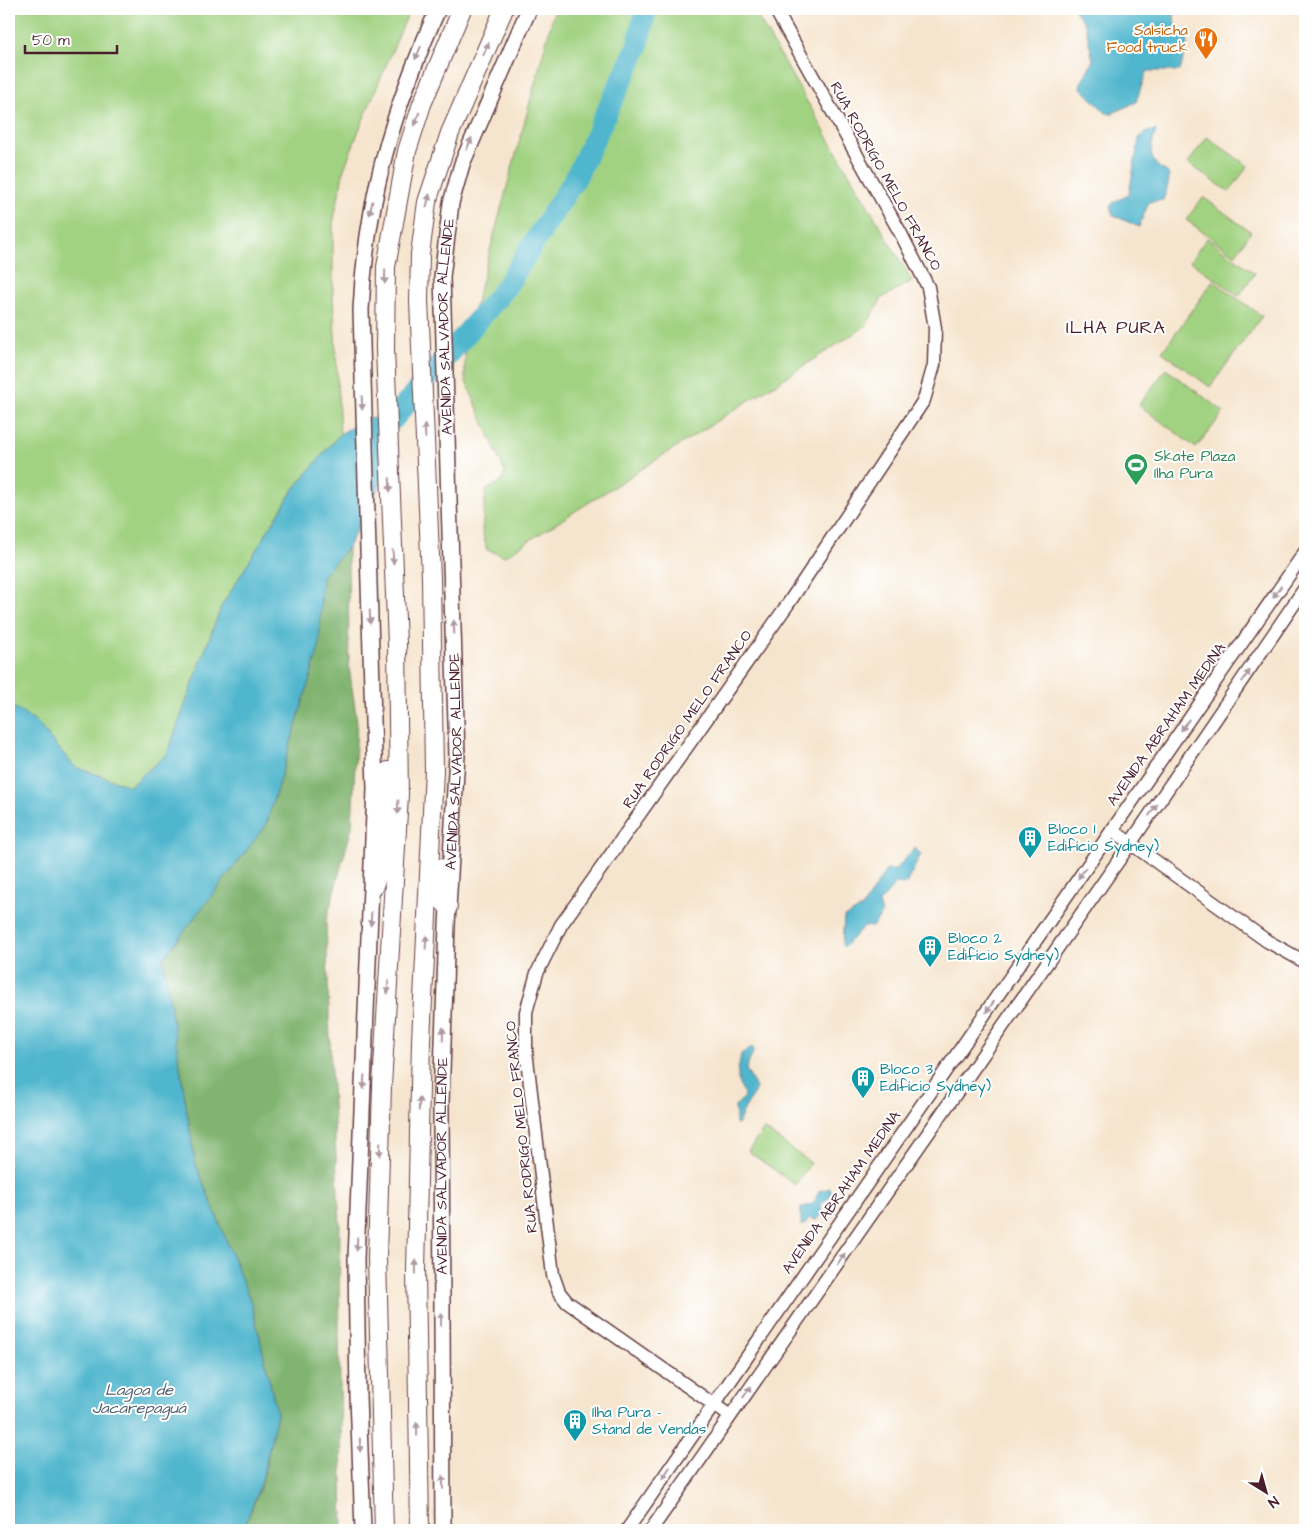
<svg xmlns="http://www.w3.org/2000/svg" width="1314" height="1539" font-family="'Architects Daughter',sans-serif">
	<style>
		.green { fill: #a1d281; stroke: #767856 }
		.forest { fill: #80b46f; stroke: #656a4d }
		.water { fill: #4fb6cd; stroke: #4c6a7c }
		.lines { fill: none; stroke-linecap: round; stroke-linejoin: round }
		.river { stroke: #4fb6cd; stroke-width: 22 }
		.minor-casing { stroke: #643d43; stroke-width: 15 }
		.major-casing { stroke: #643d43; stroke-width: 18 }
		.highway-casing { stroke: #643d43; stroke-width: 20 }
		.minor { stroke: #fff; stroke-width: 12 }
		.major { stroke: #fff; stroke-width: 15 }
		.highway { stroke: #fff; stroke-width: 18 }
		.oneway { fill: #ae9aa0 }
		.labels { text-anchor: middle; stroke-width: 4; stroke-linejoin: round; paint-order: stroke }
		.food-label { font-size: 15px; fill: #c56008; stroke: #fff; text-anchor: end }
		.street-label { font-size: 15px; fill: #4a1f2b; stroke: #fff }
		.leisure-label { font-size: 15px; fill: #27864d; stroke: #fff; text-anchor: start }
		.culture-label { font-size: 15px; fill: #0d838f; stroke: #fff; text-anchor: start }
		.water-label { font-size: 16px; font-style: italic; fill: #4c5b6c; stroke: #fff }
		.quarter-label { font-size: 18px; letter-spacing: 1px; fill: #4a1f2b; stroke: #fff }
	</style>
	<rect width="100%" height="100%" fill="#fff"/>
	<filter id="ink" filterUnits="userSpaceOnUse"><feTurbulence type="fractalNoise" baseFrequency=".02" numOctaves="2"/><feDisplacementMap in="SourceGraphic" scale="10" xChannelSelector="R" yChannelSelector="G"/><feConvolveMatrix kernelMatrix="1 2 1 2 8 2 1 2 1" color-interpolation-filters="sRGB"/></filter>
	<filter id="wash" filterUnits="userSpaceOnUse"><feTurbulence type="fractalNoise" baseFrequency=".0096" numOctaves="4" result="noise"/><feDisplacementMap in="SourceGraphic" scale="20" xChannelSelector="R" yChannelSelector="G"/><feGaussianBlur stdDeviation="1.12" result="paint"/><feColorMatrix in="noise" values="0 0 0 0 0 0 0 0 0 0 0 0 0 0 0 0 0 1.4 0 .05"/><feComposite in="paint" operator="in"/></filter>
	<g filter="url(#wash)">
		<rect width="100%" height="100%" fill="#f6e5ce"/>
		<!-- green -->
		<g class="green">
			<polygon points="9,9 410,9 361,125 344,169 333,224 333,295 340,434 293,490 221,607 167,754 130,786 75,767 36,722 9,704"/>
			<polygon points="555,9 753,9 912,281 882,298 866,326 505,556 487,550 482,531 486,490 502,481 505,472 465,379 465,343"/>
			<polygon points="1207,137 1248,166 1229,192 1188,163"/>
			<polygon points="1203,197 1251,232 1235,255 1186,220"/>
			<polygon points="1207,238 1255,273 1239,296 1190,261"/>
			<polygon points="1213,281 1262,316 1210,387 1162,352"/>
			<polygon points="1166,369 1224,412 1196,448 1139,405"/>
			<polygon points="764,1129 811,1163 795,1185 748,1151"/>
		</g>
		<!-- forest -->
		<polygon class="forest" points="348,547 349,667 357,722 352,827 326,921 331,1069 340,1225 339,1332 343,1530 243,1530 263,1480 277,1413 252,1305 195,1162 163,959 266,825 319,648 322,575"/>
		<!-- water -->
		<g class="water">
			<polygon points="1074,9 1161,11 1161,9 1175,9 1174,22 1188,41 1180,71 1149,71 1146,73 1136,102 1111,114 1106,113 1081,88 1080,85 1093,60 1085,24"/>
			<path d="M1156 130C1154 137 1150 150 1152 157 1161 180 1178 159 1163 200L1149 202 1139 227 1113 215 1110 207C1115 198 1124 200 1129 193L1139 138 1147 132Z"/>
			<polygon points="367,418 393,419 384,477 348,547 322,576 319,648 266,825 163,959 195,1162 252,1305 277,1413 262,1480 243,1530 9,1530 9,704 36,722 75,767 130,786 167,754 221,607 293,490 340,434"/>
			<polygon points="915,848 921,854 906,884 896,883 879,903 882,914 872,927 864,926 844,947 842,945 844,917 862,908 886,870 895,870"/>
			<path d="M752 1047 754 1050 746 1069 756 1088C750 1103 742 1108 739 1124L736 1125 735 1106C752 1092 739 1094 738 1078 737 1071 740 1061 741 1054Z"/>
			<polygon points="830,1188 832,1194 821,1205 822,1215 817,1220 808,1218 806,1224 801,1226 801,1208 814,1203 819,1191"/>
		</g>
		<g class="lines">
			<!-- river -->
			<polyline class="river" points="393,419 503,291 576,177 637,48 646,9"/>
		</g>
	</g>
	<g filter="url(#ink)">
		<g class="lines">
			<!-- minor casing -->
			<g class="minor-casing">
				<g id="minor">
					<polyline points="1112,830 1267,941 1305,962"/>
					<polyline points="730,1416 567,1302 559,1292 553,1275 526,1051 526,1012 537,973 561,925 788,604 924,400 934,365 935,328 928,287 901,234 775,9"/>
					<polyline points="627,1530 1305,552"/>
					<polyline points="651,1530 1121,857 1305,588"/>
				</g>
			</g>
			<!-- major casing -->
			<g class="major-casing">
				<g id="major">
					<path d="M363 1530 358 1396 356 1259 375 789 361 310C366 199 393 109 438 9"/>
					<path id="s1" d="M443 1530 441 1102 447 925 457 755 442 277 451 203 462 164 529 9"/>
				</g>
			</g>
			<!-- highway casing -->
			<g class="highway-casing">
				<g id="highway">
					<polyline points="440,868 441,899 448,907"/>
					<polyline points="373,888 381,866 388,771"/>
					<polyline points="384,1530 377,1258 382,1086 399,795 397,644 385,349 386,267 407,151 422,104 462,9"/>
					<polyline points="420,1530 416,1271 421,1041 434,770 431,578 419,301 420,254 427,202 450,133 504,9"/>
				</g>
			</g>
			<!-- minor -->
			<use href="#minor" class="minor"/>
			<!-- major -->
			<use href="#major" class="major"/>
			<!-- highway -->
			<use href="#highway" class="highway"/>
		</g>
		<!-- one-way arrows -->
		<defs><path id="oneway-solid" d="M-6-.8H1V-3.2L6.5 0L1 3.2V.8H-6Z" transform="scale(1.25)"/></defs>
		<g class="oneway">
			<use href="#oneway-solid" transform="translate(486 49) rotate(-67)"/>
			<use href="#oneway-solid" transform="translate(418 53) rotate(114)"/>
			<use href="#oneway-solid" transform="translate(417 119) rotate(108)"/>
			<use href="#oneway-solid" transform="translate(469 144) rotate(-68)"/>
			<use href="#oneway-solid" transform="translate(428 201) rotate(-76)"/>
			<use href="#oneway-solid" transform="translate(371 208) rotate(102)"/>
			<use href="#oneway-solid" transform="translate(385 277) rotate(92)"/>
			<use href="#oneway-solid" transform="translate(362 403) rotate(88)"/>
			<use href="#oneway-solid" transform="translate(425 431) rotate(-93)"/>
			<use href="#oneway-solid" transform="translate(390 485) rotate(88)"/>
			<use href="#oneway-solid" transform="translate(393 557) rotate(87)"/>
			<use href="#oneway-solid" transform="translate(1277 592) rotate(125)"/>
			<use href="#oneway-solid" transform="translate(370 617) rotate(88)"/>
			<use href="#oneway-solid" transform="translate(454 627) rotate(-92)"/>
			<use href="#oneway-solid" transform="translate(1246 676) rotate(-56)"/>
			<use href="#oneway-solid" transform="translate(1185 725) rotate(125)"/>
			<use href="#oneway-solid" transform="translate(398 807) rotate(93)"/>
			<use href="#oneway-solid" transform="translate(1153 810) rotate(-55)"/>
			<use href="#oneway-solid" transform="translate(1082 873) rotate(125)"/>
			<use href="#oneway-solid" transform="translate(371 919) rotate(93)"/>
			<use href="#oneway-solid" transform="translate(426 942) rotate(-87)"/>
			<use href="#oneway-solid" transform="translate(388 987) rotate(93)"/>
			<use href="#oneway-solid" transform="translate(990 1007) rotate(125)"/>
			<use href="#oneway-solid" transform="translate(443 1034) rotate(-88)"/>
			<use href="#oneway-solid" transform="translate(364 1082) rotate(93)"/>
			<use href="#oneway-solid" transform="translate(419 1104) rotate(-89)"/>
			<use href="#oneway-solid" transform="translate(380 1149) rotate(92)"/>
			<use href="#oneway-solid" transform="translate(357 1244) rotate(92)"/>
			<use href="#oneway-solid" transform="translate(841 1259) rotate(-55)"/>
			<use href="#oneway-solid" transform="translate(416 1267) rotate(-89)"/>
			<use href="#oneway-solid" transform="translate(441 1319) rotate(-91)"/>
			<use href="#oneway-solid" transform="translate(747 1392) rotate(-55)"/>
			<use href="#oneway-solid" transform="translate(417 1429) rotate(-91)"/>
			<use href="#oneway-solid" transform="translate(360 1445) rotate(88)"/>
			<use href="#oneway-solid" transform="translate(666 1473) rotate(124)"/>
			<use href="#oneway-solid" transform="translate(443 1482) rotate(-90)"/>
		</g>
	</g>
	<!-- icons -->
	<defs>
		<g id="restaurant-pin" transform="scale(1.25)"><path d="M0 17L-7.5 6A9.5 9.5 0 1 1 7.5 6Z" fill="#e8710a" stroke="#fff"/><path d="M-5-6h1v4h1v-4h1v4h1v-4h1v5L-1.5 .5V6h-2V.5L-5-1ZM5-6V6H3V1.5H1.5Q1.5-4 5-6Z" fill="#fff"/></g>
		<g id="stadium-pin" transform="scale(1.25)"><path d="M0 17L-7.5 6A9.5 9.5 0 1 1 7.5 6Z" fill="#2e9e5b" stroke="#fff"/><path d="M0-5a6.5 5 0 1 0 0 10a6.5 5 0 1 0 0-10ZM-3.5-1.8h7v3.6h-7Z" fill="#fff"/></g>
		<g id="building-pin" transform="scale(1.25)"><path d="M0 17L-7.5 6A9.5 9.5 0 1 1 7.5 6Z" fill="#0f9aa8" stroke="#fff"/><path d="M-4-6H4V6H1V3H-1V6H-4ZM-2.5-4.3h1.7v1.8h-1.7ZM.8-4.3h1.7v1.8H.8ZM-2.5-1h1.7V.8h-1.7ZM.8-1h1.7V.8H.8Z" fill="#fff"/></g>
	</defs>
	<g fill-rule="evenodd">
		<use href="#restaurant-pin" x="1206" y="39"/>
		<use href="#stadium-pin" x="1136" y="465"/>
		<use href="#building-pin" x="1030" y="838"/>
		<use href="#building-pin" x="930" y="947"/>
		<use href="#building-pin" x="863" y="1078"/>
		<use href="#building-pin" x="575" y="1421"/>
	</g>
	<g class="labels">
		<!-- food labels -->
		<g class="food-label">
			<text x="1188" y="35">Salsicha<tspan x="1188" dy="17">Food truck</tspan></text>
		</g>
		<!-- street labels -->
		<g class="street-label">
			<text transform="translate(886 176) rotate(61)" y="5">RUA RODRIGO MELO FRANCO</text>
			<text dy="5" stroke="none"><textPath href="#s1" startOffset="1204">AVENIDA SALVADOR ALLENDE</textPath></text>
			<text transform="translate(687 719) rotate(-55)" y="5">RUA RODRIGO MELO FRANCO</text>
			<text transform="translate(1166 724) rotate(-55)" y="5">AVENIDA ABRAHAM MEDINA</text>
			<text dy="5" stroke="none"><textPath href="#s1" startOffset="769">AVENIDA SALVADOR ALLENDE</textPath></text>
			<text transform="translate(521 1127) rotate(-96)" y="5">RUA RODRIGO MELO FRANCO</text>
			<text dy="5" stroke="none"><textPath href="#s1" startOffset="364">AVENIDA SALVADOR ALLENDE</textPath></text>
			<text transform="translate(841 1192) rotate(-55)" y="5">AVENIDA ABRAHAM MEDINA</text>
		</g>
		<!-- leisure labels -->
		<g class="leisure-label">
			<text x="1154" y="461">Skate Plaza<tspan x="1154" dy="17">Ilha Pura</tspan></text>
		</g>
		<!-- culture labels -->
		<g class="culture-label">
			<text x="1048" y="834">Bloco 1<tspan x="1048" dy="17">Edifício Sydney)</tspan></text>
			<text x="948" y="943">Bloco 2<tspan x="948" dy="17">Edifício Sydney)</tspan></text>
			<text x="880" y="1074">Bloco 3<tspan x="880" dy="17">Edifício Sydney)</tspan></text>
			<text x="592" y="1417">Ilha Pura -<tspan x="592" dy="17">Stand de Vendas</tspan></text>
		</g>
		<!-- water labels -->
		<g class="water-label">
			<text x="139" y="1395">Lagoa de<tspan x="139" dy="18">Jacarepaguá</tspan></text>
		</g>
		<!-- quarter labels -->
		<g class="quarter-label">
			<text x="1116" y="333">ILHA PURA</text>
		</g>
	</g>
	<!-- margin -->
	<rect width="1314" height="1539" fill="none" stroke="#fff" stroke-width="30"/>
	<!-- north arrow -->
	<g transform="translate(1266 1492) rotate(143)" stroke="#ffffff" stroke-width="4" paint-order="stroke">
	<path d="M0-4L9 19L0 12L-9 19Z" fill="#4a1f2b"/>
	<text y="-8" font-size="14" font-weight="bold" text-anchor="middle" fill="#4a1f2b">N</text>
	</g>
	<!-- scale -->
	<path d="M25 45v8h92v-8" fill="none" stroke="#4a1f2b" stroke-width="2.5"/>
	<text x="32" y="45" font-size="15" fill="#4a1f2b" stroke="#ffffff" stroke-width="4" paint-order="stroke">50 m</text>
</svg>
